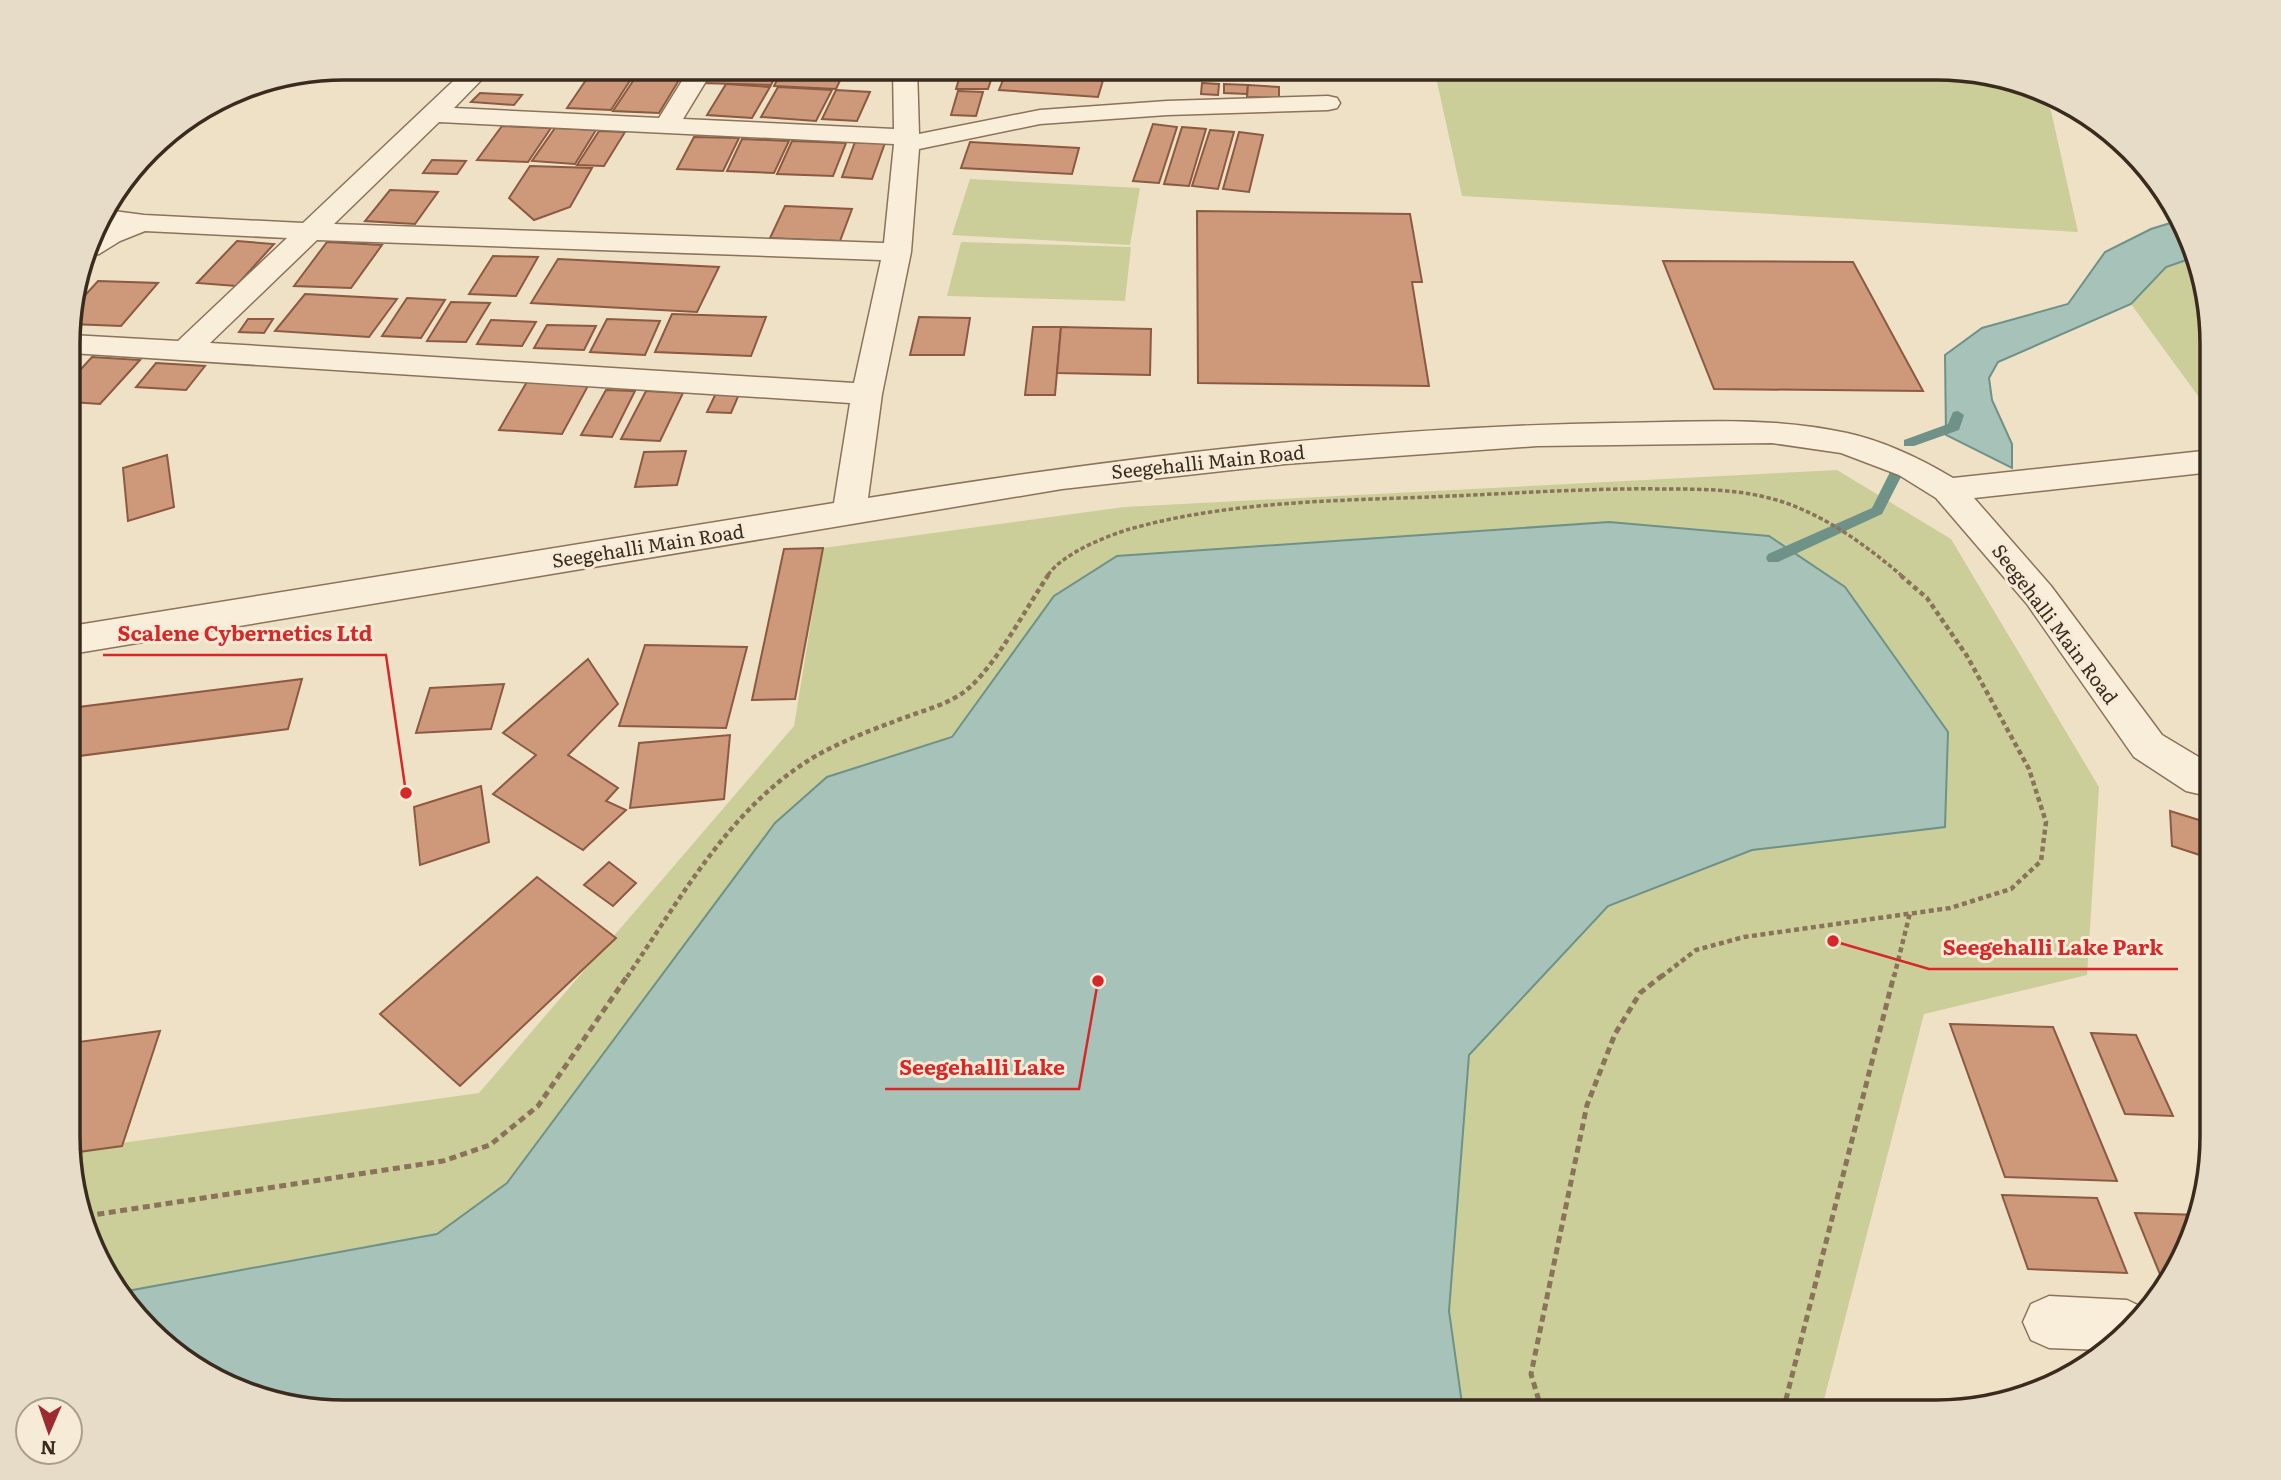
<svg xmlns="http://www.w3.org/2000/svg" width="2281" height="1480" font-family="Literata,serif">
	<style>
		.green { fill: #cbce99 }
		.water { fill: #a7c3b9; stroke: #6e9287; stroke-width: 2 }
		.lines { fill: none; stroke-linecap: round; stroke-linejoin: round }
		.stream { fill: #6e9287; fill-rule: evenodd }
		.building { fill: #ce997b; stroke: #8b5a41; stroke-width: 2 }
		.minor-casing { stroke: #8b725b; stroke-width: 3 }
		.path-far2 { stroke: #8b725b; stroke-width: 3.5; stroke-dasharray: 4.5 2.5; stroke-linecap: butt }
		.path-far1 { stroke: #8b725b; stroke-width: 4.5; stroke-dasharray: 5 3.5; stroke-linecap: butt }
		.path { stroke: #8b725b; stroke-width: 5; stroke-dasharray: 7 4.5; stroke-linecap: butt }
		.minor { fill: #f9eeda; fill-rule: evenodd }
		.labels { text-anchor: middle; stroke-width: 6; stroke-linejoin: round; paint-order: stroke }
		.street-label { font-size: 19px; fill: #3b2b1f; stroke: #f6ebd6 }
		.rim { fill: none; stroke: #3b2b1f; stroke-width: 3.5 }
		.leader { fill: none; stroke: #d62828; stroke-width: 2.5 }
		.callout-dot { fill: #d62828; stroke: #f6ebd6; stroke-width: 2.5 }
		.callout-label { font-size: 21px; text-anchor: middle; font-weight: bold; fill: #d62828; stroke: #f6ebd6; stroke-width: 6; stroke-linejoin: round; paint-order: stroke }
	</style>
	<rect width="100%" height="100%" fill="#efe1c6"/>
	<!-- green -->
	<g class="green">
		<polygon points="1434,68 1937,68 2025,83 2035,88 2051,111 2078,232 1462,196"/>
		<polygon points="970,179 1140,188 1130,245 952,235"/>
		<polygon points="961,242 1131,247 1125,301 947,296"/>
		<polygon points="2192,258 2212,327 2212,415 2131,304 2166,267"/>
		<polygon points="1837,470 1951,539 2099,787 2087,975 1924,1014 1821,1411 1463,1411 1449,1311 1469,1055 1608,906 1752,850 1945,827 1769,536 1609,522 1117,556 1054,596 952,737 827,777 507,1183 437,1235 122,1292 105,1274 71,1171 71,1150 479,1093 794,726 823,548 1124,507"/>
	</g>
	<!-- water -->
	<g class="water">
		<polygon points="2180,220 2192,258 2166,267 2131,304 1998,362 1989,378 1992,400 2012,444 2012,468 1946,435 1945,355 1982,328 2068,304 2105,252 2151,229"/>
		<polygon points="1609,522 1769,536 1845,587 1948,732 1945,827 1752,850 1608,906 1469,1055 1449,1311 1463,1411 344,1412 256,1397 191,1365 122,1292 437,1234 507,1183 775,823 827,777 952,737 1054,596 1117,556"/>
	</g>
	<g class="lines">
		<!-- stream -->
		<g class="stream">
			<polygon points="1958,411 1964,415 1959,430 1914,446 1904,446 1904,440 1948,424 1953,412"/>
			<polygon points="1897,466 1904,471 1882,514 1778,562 1768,562 1766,558 1768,554 1872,508 1892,468"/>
		</g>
	</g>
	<!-- building -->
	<g class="building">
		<polygon points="537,68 586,68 583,73"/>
		<polygon points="594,68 676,68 670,78 590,74"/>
		<polygon points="707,68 779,68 771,85 699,83"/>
		<polygon points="783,68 846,68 836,89 774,86"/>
		<polygon points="938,68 999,68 996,79 935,76"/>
		<polygon points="1007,70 1104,77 1098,97 999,90"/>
		<polygon points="588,77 631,79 611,110 567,108"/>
		<polygon points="635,78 679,80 659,113 613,111"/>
		<polygon points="959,79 991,80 988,89 956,89"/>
		<polygon points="1202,83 1219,84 1218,95 1201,94"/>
		<polygon points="726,84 770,87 752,118 707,115"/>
		<polygon points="1224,84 1248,85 1247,94 1224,93"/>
		<polygon points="1248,85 1279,87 1279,98 1247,97"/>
		<polygon points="778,87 832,90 816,121 761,117"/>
		<polygon points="836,90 870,92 857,121 822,119"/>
		<polygon points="958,91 983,92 976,116 951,115"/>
		<polygon points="480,93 522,95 514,105 471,102"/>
		<polygon points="1153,124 1177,127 1159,183 1133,181"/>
		<polygon points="502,126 551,128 528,162 477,160"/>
		<polygon points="1182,127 1206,129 1189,186 1164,184"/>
		<polygon points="555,128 596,130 575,164 532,161"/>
		<polygon points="1210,130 1234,132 1218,189 1192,186"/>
		<polygon points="599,131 625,132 604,166 577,165"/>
		<polygon points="1239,132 1263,135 1249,192 1223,189"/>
		<polygon points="694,137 739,138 723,171 677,169"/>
		<polygon points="742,139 789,141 774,173 727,171"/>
		<polygon points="792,141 846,143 833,176 777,174"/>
		<polygon points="855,142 885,143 872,179 842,177"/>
		<polygon points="970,142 1079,148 1072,174 961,168"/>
		<polygon points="432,160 466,161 457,174 423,173"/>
		<polygon points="530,166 592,168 570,207 534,220 509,198"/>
		<polygon points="390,190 438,192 415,224 365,221"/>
		<polygon points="785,206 852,209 840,241 770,238"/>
		<polygon points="1197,211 1410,214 1422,282 1412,282 1429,386 1198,383"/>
		<polygon points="237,241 274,244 236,286 197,283"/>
		<polygon points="327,242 382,245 351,288 294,286"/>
		<polygon points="493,256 538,257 516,296 469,294"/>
		<polygon points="558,259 719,267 697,312 531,303"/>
		<polygon points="1663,261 1853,262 1923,391 1714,389"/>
		<polygon points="98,281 158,283 121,326 71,324 71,311"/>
		<polygon points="305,294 397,299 369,337 275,331"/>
		<polygon points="407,298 445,300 421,338 382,336"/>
		<polygon points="451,302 490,303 466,342 427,341"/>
		<polygon points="672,314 766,317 751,356 655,352"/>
		<polygon points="919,317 970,318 964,355 910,355"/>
		<polygon points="248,319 273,319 264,333 239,332"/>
		<polygon points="607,319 660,321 645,355 590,352"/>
		<polygon points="491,320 536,322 522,346 477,344"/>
		<polygon points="547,325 596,326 584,350 534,348"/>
		<polygon points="1033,327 1061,327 1055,395 1025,395"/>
		<polygon points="1061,327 1151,329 1150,375 1057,373"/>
		<polygon points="92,357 140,360 100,404 71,402 71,380"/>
		<polygon points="156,363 205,366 186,390 136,387"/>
		<polygon points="528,380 589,384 562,434 499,430"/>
		<polygon points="606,390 635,391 612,437 581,435"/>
		<polygon points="646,391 683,393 660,441 621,439"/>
		<polygon points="717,391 740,392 731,413 707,412"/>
		<polygon points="686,451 677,485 635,487 644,452"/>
		<polygon points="167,455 174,507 128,521 123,468"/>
		<polygon points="823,548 795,699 752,700 784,549"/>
		<polygon points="645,645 747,647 726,728 619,726"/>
		<polygon points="588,659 618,704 568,755 618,788 606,801 626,810 583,850 493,794 536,755 503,733"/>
		<polygon points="302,679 288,729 71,757 71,708"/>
		<polygon points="504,684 491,729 416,733 430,688"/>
		<polygon points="730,735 724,799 630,808 639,743"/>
		<polygon points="481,786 489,842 420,865 414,807"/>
		<polygon points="2170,811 2212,824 2212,859 2172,846"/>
		<polygon points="609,862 636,883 613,906 584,885"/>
		<polygon points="537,877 616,938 460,1086 380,1014"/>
		<polygon points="1950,1024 2053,1027 2117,1181 2005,1177"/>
		<polygon points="160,1031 122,1146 71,1153 71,1043"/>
		<polygon points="2091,1033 2136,1035 2173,1116 2125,1114"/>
		<polygon points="2002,1195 2097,1198 2127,1273 2028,1269"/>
		<polygon points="2135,1213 2200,1215 2198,1224 2166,1289"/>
	</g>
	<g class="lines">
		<!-- minor casing -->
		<g class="minor-casing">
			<g id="minor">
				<path d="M467 68H493L454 108 659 118 690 68H714L683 119 894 129 893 68H917L919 134 1040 110 1167 101 1328 96 1337 98 1340 103 1337 108 1328 110 1167 115 1040 124 919 149 911 252 882 394 868 498C1115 458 1365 427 1615 423 1692 422 1771 416 1847 433 1884 441 1921 459 1953 478L2212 450V472L1974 498 2051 586 2162 735 2212 765V797L2186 791 2134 757 2027 604 1936 498 1899 475 1841 453 1772 443 1537 446 1285 464 1062 489 71 654V626L834 503 850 403 71 353V335L178 341 287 238 145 231 120 241 99 254 87 256 93 233 108 226 96 224 106 210 144 215 303 223ZM439 122 894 144 884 243 334 224ZM317 240 881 260 854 383 210 343Z"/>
				<polygon points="2049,1296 2127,1300 2146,1309 2101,1350 2049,1348 2031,1340 2023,1322 2031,1304"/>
			</g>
		</g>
		<!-- path-far2 -->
		<path class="path-far2" d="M1048 575C1062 554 1106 536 1130 529 1240 498 1360 501 1473 495 1536 492 1600 488 1664 489 1699 489 1735 489 1769 498 1818 510 1863 543 1901 575"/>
		<!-- path-far1 -->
		<g class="path-far1">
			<path d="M627 977C679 901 727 813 806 762 830 746 866 732 893 722 919 711 949 706 970 687 997 663 1028 605 1049 574"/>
			<polyline points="1661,977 1696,950 1744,937 1950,908 2011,889 2041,861 2046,822 2029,769 1967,656 1927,598 1899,574"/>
			<polyline points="1894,977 1910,913"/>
		</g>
		<!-- path -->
		<g class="path">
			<polyline points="86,1216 443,1161 490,1145 538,1106 628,975"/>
			<polyline points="1542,1411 1531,1374 1587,1105 1615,1034 1640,993 1663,975"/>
			<polyline points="1783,1411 1894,975"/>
		</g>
		<!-- minor -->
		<use href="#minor" class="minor"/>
	</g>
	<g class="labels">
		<!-- street labels -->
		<g class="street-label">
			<text transform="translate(1208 462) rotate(-6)" y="7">Seegehalli Main Road</text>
			<text transform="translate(648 546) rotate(-9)" y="7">Seegehalli Main Road</text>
			<text transform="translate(2055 624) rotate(53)" y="7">Seegehalli Main Road</text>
		</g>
	</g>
	<!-- crop -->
	<path d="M0 0H2281V1480H0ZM344 80H1936A264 264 0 0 1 2200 344V1136A264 264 0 0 1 1936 1400H344A264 264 0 0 1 80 1136V344A264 264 0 0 1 344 80Z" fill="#e7dcc7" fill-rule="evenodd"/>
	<path class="rim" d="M344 80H1936A264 264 0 0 1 2200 344V1136A264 264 0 0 1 1936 1400H344A264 264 0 0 1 80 1136V344A264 264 0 0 1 344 80Z"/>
	<!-- callouts -->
	<path class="leader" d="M406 793L386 655H103M1833 941L1929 969H2178M1098 981L1079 1089H885"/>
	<g class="callout-dot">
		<circle cx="406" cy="793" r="7"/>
		<circle cx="1833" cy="941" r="7"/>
		<circle cx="1098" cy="981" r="7"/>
	</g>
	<g class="callout-label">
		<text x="245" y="641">Scalene Cybernetics Ltd</text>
		<text x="2053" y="955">Seegehalli Lake Park</text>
		<text x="982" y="1075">Seegehalli Lake</text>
	</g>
	<!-- north arrow -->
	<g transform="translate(49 1431) rotate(182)"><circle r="33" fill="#f6ebd6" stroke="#ab9e8d" stroke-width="2"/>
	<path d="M0-5L12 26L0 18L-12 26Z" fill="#9b2a31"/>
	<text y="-10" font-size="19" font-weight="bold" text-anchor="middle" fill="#3b2b1f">N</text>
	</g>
</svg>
